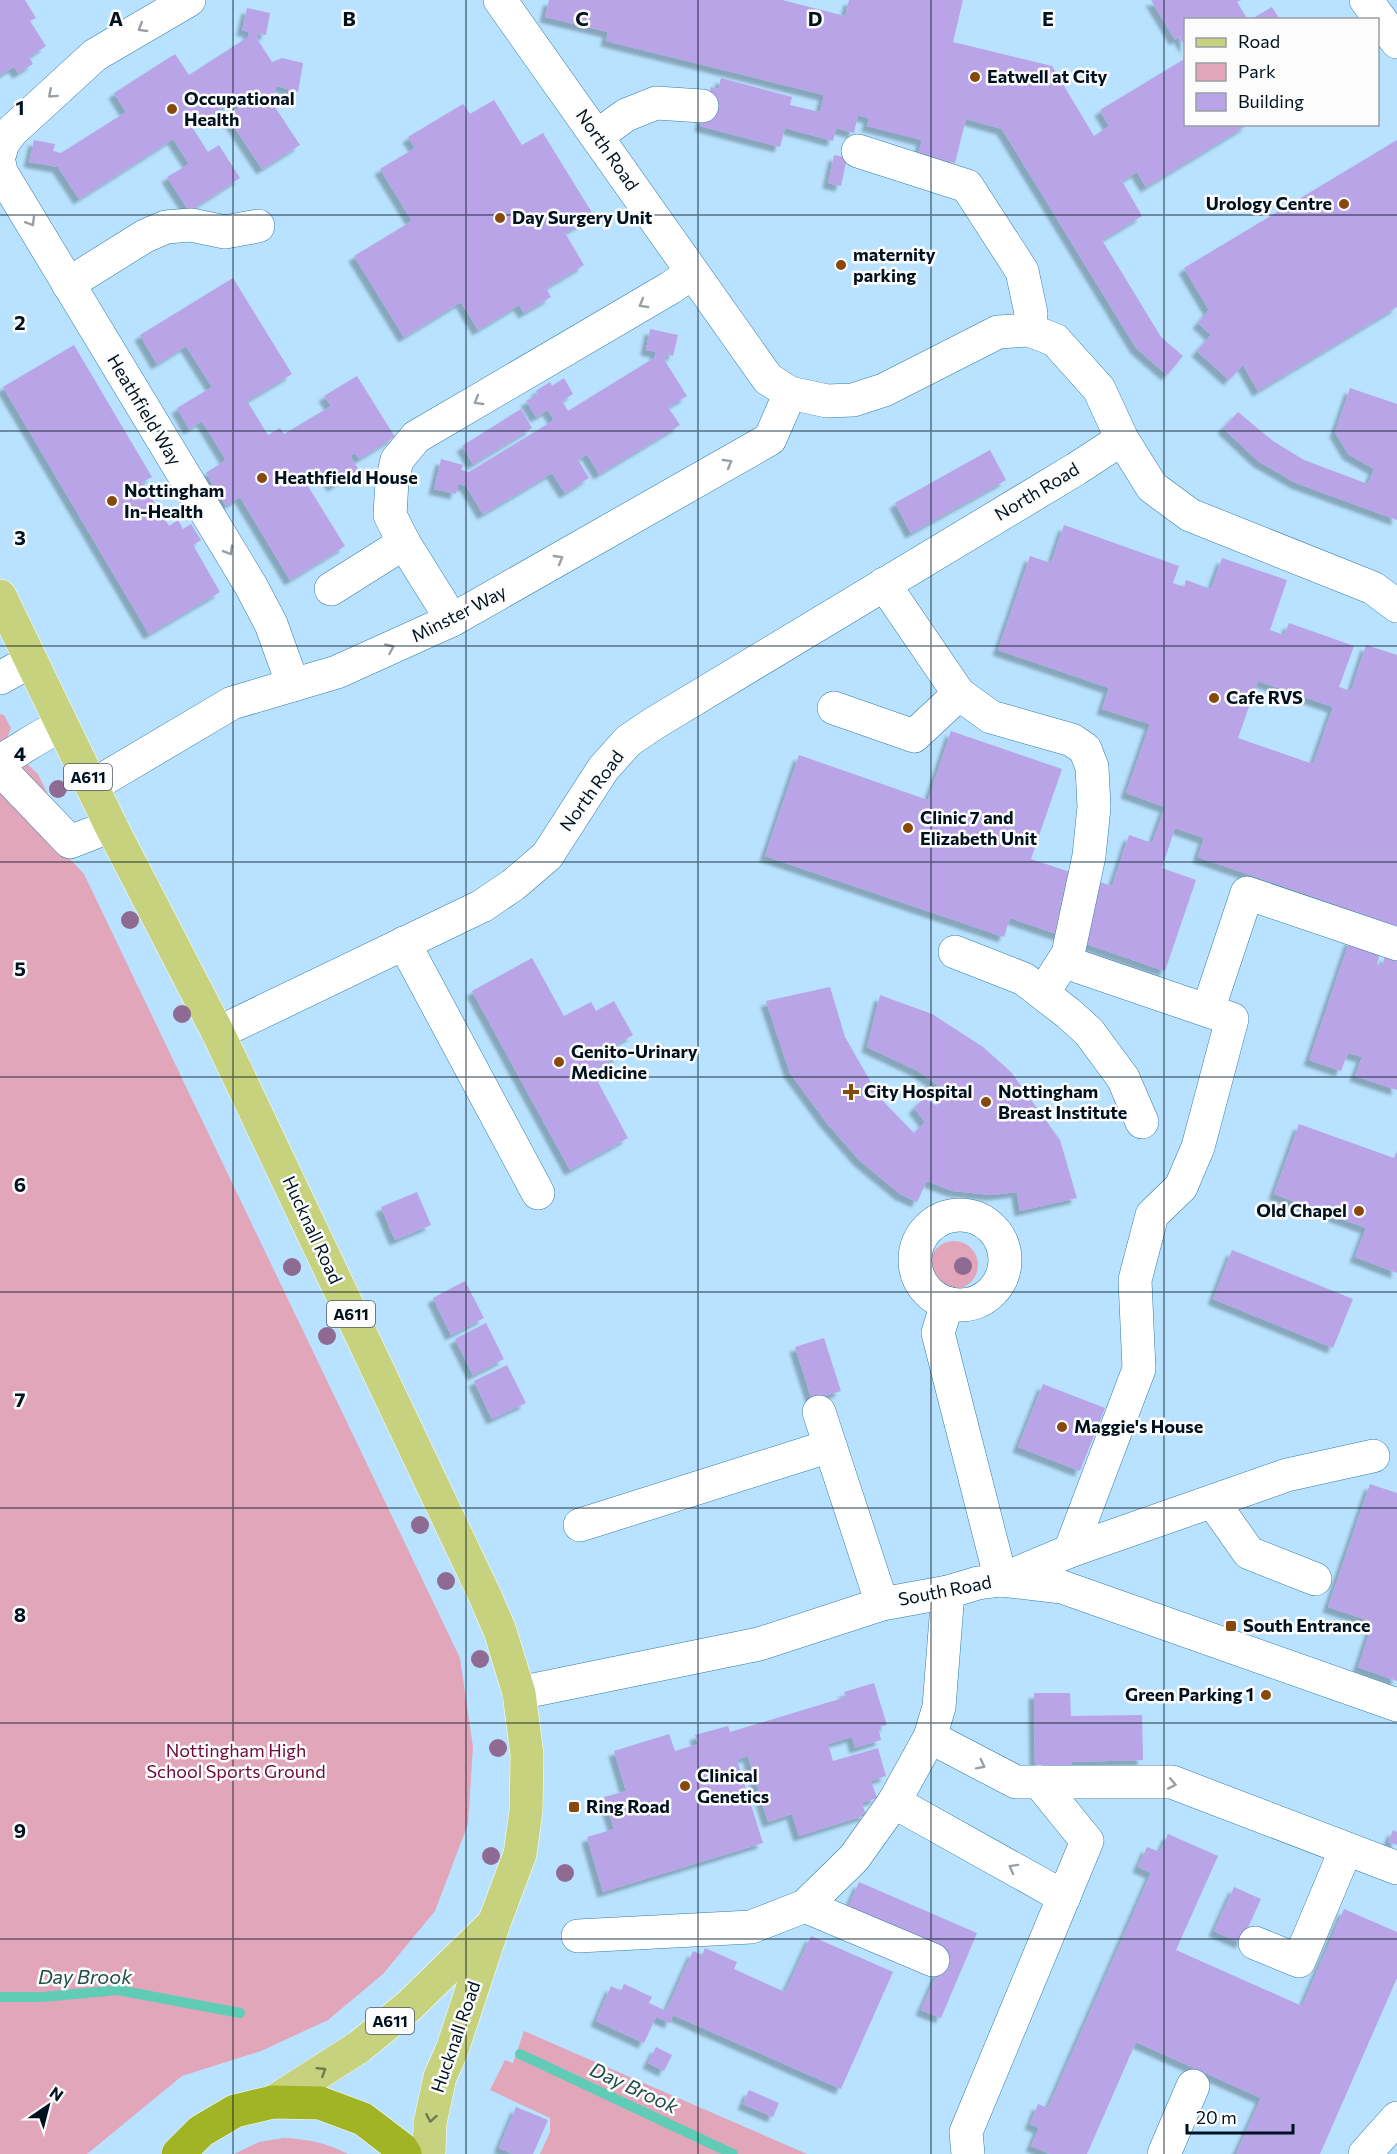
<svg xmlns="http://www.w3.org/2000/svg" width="1397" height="2154" font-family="Commissioner,sans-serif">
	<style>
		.green { fill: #e2a6ba }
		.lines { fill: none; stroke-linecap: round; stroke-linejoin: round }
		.stream { stroke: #60ccb6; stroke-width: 10 }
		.building { fill: #b9a4e8; fill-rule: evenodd; filter: url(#shadow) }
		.minor-casing { stroke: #327ca7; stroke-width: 34 }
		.major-casing { stroke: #fff; stroke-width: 34 }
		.highway-casing { stroke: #fff; stroke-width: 34 }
		.minor { stroke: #fff; stroke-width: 33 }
		.major { stroke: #c6d27d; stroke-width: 33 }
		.highway { stroke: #a0b426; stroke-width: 33 }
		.tree { fill: #8f6b93 }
		.oneway { stroke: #99a0a5 }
		.oneway2 { stroke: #6d7c53 }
		.grid { fill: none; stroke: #00121f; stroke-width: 1.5; stroke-opacity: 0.55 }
		.poi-dot { fill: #884a0c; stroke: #fcfcfc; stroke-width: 2 }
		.labels { text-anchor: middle; stroke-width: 5; stroke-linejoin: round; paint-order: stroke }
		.shield { fill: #fcfcfc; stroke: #4c5861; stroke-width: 1.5 }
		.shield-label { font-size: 16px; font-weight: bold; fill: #00121f }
		.poi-label { font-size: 18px; font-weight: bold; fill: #00121f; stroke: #fcfcfc; text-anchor: start }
		.street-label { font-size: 18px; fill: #00121f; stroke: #fcfcfc }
		.park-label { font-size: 18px; fill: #6d093b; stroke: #fcfcfc }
		.water-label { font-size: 20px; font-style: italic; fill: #204f46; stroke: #fcfcfc }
		.grid-label { font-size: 20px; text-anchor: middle; font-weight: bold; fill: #00121f; stroke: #fcfcfc; stroke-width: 5; stroke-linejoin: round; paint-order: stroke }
	</style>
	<defs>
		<filter id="shadow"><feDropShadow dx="-5.5" dy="5.5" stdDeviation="1.5" flood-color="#0004"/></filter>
	</defs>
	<rect width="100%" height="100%" fill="#b8e2ff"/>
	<!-- green -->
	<g class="green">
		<polygon points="0,714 4,715 11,728 5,743 38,774 58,816 45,833 84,874 460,1658 473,1747 468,1824 435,1911 383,1974 328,2020 261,2051 182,2076 87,2154 0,2154"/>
		<circle cx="954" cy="1265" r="24"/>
		<polygon points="524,2031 807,2154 540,2154 550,2132 550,2118 490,2090 505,2060 513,2063"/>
		<path d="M284 2138C307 2139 327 2143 348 2154H234L259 2142Z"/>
	</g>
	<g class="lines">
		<!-- stream -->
		<g class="stream">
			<polyline points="0,1997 42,1997 118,1990 240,2013"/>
			<polyline points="520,2054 733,2154"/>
		</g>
	</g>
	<!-- building -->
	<g class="building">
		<polygon points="0,0 25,0 36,18 30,21 46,46 29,57 33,64 18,73 14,67 0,75"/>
		<polygon points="549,0 782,0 845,16 849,0 963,0 953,42 1052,66 1094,136 1109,126 1100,110 1186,58 1186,124 1249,124 1146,187 1137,172 1122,181 1142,216 1102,240 1161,337 1183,356 1167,375 1136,348 1002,129 966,119 955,163 918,154 922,140 867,126 869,118 858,115 854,133 836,128 833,141 785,128 780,147 700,126 711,87 718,89 721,78 792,97 790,105 820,112 824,95 606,41 608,32 545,17"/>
		<polygon points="1151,0 1241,0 1237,2 1248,20 1186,20 1186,48 1179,37 1175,40"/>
		<polygon points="1272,7 1280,20 1250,20"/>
		<polygon points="247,8 270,13 266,35 258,34 257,39 272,62 282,58 303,63 298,92 277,86 271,101 300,145 262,169 227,116 241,107 236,99 192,127 208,152 219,145 240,178 189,211 167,177 189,164 173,139 79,199 58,167 29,162 34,140 55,144 53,151 61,153 126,112 114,93 175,54 189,75 248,37 249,32 242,30"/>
		<polygon points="494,100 522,145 543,133 594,216 565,233 584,265 546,288 551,297 524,313 519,305 478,330 461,302 404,337 354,256 412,221 380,169 415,148 408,137 463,104 470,114"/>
		<polygon points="1397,140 1397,307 1258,391 1243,365 1229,380 1197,351 1211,335 1198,323 1209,310 1184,268"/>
		<polygon points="834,155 847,158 841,186 828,183"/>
		<polygon points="233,278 292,374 247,401 268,435 280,428 284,434 331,406 324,396 357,376 395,437 359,459 355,453 350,456 359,470 333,486 324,472 306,483 345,546 290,580 240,497 226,506 206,473 226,460 202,421 189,429 177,408 212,387 186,346 157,364 140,335"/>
		<polygon points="650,329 678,335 673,356 667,354 665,361 687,396 668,407 680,425 599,474 587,454 578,460 589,478 565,493 552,473 483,514 466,486 458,484 456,494 434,489 441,459 463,465 461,470 469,472 554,420 548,410 536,417 526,401 538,394 536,391 550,382 552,386 564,378 573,394 562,401 568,411 654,358 656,352 646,350"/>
		<polygon points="74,345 152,477 142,482 169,526 178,520 183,529 191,524 201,540 193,545 220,592 149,634 3,387"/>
		<polygon points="1350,388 1397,404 1397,520 1296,483 1258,461 1223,428 1238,412 1273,441 1304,460 1368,484 1374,469 1348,454 1335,432"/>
		<polygon points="521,409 532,428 473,464 462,446"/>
		<polygon points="990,450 1006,480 911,533 895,503"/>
		<path d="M1064 525 1179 566 1173 583 1184 587 1186 580 1211 589 1222 558 1287 580 1270 630 1284 635 1289 623 1354 646 1339 687 1351 691 1366 645 1397 655V926L1198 857 1204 838 1175 828 1162 868 1196 880 1165 971 1010 918 1004 937 765 856 799 755 928 800 951 731 1062 769 1031 859 1112 886 1129 835 1152 843 1165 807 1126 793 1150 724 1102 709 1109 688 998 650 1030 556 1051 563ZM1258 681 1333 707 1313 764 1238 738Z"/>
		<polygon points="1350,939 1381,950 1377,964 1382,966 1385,956 1397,961 1397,1090 1355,1076 1362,1057 1348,1053 1341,1071 1309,1060"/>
		<polygon points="532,958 564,1016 591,1002 596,1011 614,1001 633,1035 617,1044 622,1054 592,1071 628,1138 570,1170 472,991"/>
		<polygon points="830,987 845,1037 880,1098 914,1133 925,1122 914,1108 924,1098 937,1106 947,1092 918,1071 867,1047 880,995 932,1014 983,1047 1011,1072 1060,1140 1077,1198 1020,1211 1017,1192 992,1195 953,1191 927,1181 917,1202 900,1194 859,1160 826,1122 790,1073 766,1001"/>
		<polygon points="1299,1124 1394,1158 1397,1151 1397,1273 1355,1257 1366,1228 1274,1194"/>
		<polygon points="417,1192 431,1225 395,1240 381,1207"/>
		<polygon points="1232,1250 1353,1299 1333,1348 1213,1299"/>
		<polygon points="465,1281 484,1318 451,1335 433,1298"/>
		<polygon points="486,1323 504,1359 473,1375 455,1339"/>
		<polygon points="824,1338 841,1391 812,1400 795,1347"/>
		<polygon points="507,1365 526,1403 492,1419 474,1381"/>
		<polygon points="1043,1384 1105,1408 1080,1471 1018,1447"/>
		<polygon points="1370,1484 1397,1493 1397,1681 1358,1667 1373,1622 1328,1607"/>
		<polygon points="874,1683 887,1725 878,1727 881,1740 855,1748 852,1737 828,1744 833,1761 878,1748 886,1776 871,1781 877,1798 862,1803 866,1815 799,1836 792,1814 768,1822 748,1756 737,1760 763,1843 603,1892 587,1837 614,1829 604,1797 626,1791 614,1751 669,1734 675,1751 698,1744 695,1735 728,1726 730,1732 846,1697 844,1692"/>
		<polygon points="1034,1693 1070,1693 1071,1716 1142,1715 1143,1760 1072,1762 1072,1765 1035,1766"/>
		<polygon points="1393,1830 1397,1832 1397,1845 1388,1842"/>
		<polygon points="1168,1834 1218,1856 1176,1950 1302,2006 1344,1909 1397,1932 1397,1978 1320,2154 1236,2154 1261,2098 1136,2042 1087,2154 1050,2154 1031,2146 1039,2128 1030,2124 1038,2104 1048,2108 1151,1873 1138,1867 1147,1847 1160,1852"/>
		<polygon points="859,1882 977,1933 941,2018 921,2010 947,1951 848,1908"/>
		<polygon points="1234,1887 1261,1899 1241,1943 1214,1931"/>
		<polygon points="811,1936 893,1972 841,2089 673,2015 670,2023 656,2017 644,2043 596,2021 611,1986 621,1991 624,1984 652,1997 649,2003 666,2011 693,1951 702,1955 705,1948 737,1962 734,1969 785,1992"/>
		<polygon points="656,2047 672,2055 664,2071 648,2063"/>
		<polygon points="749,2090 779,2103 773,2117 743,2104"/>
		<polygon points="516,2107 548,2120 533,2154 513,2154 499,2148"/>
	</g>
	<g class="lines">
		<!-- minor casing -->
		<g class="minor-casing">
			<g id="minor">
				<polyline points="500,0 768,379 790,393 827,401 853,400 884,390 998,332 1029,330 1055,340 1099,389 1122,439 1152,487 1190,515 1373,588 1397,606"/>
				<polyline points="1366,0 1397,42"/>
				<polyline points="597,136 626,115 656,103 702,106"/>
				<polyline points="858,151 967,186 1022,271 1031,313 1029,330"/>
				<polyline points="0,153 3,143 12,131 95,55 189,0"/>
				<polyline points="0,166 1,172 251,586 271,624 293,685"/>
				<polyline points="68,284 145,236 166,227 191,225 225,232 258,226"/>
				<polyline points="404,543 390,515 392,481 397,460 416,437 670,288 692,273"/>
				<polyline points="884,584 959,694 991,717 1072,740 1085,749 1092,767 1094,807 1089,856 1068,954 1043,993"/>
				<polyline points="331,589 404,543 452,620"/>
				<polyline points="0,678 31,661"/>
				<polyline points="834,708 914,736 959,694"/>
				<path d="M0 761C22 749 38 736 61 726"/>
				<polyline points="0,769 70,842 111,826"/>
				<polyline points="92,786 232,703 337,672 452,620 770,439 790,393"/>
				<polyline points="404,943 538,1193"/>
				<polyline points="955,952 1024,979 1068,1013 1089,1032 1123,1078 1142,1122"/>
				<polyline points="1065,962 1232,1019 1198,1147 1181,1187 1152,1215 1135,1280 1139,1369 1070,1551"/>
				<polyline points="1208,1010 1247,893 1397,944"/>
				<polyline points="218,1033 482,906 513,885 547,856 603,769 628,741 653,724 1076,469 1122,439"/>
				<circle cx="960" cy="1260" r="45"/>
				<polyline points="947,1303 938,1333 1001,1580 1070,1551 1287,1475 1373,1456"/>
				<polyline points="819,1412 882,1604"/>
				<polyline points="1213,1502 1249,1553 1315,1579"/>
				<polyline points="580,1525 830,1446"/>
				<polyline points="519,1693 759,1644 882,1604 948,1592 978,1583 1001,1580 1062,1587 1397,1705"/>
				<polyline points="930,1737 1016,1782 1172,1782 1397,1868"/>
				<polyline points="894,1802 1064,1897"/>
				<polyline points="805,1906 933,1960"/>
				<polyline points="578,1936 751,1927 805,1906 854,1858 894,1802 930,1737 939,1707 948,1592"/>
				<polyline points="1255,1943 1299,1961 1346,1849"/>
				<polyline points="968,2154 966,2132 1087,1841 1039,1782"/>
				<polyline points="1164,2154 1193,2086"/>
				<polyline points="1365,2154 1397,2118"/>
			</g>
		</g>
		<!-- major casing -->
		<g class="major-casing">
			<g id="major">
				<polyline points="0,596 111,826 218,1033 485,1596 500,1631 519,1693 527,1755 526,1811 520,1854 494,1923 452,2050 440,2077 430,2123 429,2154"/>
				<polyline points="273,2102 359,2047 409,2006 491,1926"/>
			</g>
		</g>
		<!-- highway casing -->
		<g class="highway-casing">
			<polyline id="highway" points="178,2154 201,2131 235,2111 273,2102 320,2103 363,2119 401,2148 405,2154"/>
		</g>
		<!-- minor -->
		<use href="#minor" class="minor"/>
		<!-- major -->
		<use href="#major" class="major"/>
		<!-- highway -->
		<use href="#highway" class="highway"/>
	</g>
	<!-- trees -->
	<g class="tree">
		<circle cx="58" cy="789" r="9"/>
		<circle cx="130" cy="920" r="9"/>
		<circle cx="182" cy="1014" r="9"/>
		<circle cx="963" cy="1266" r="9"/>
		<circle cx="292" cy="1267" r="9"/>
		<circle cx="327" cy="1336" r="9"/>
		<circle cx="420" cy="1525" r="9"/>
		<circle cx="446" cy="1581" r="9"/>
		<circle cx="480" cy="1659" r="9"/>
		<circle cx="498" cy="1748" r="9"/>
		<circle cx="491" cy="1856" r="9"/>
		<circle cx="565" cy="1873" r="9"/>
	</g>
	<!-- one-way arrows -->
	<defs><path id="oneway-chevron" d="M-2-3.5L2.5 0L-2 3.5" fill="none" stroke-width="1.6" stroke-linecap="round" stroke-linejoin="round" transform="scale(1.5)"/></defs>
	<g class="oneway">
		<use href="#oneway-chevron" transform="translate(142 28) rotate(149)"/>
		<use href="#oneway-chevron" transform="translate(52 94) rotate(138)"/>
		<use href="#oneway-chevron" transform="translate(31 222) rotate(59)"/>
		<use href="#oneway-chevron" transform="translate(643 304) rotate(150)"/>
		<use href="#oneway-chevron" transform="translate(478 401) rotate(150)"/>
		<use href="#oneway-chevron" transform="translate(728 463) rotate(-30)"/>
		<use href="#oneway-chevron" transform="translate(229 551) rotate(59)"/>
		<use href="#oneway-chevron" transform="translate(559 559) rotate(-30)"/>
		<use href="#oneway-chevron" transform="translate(390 648) rotate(-24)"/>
		<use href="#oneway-chevron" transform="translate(981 1765) rotate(27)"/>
		<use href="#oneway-chevron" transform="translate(1172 1784) rotate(11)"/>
		<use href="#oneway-chevron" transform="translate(1013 1868) rotate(-151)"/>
	</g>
	<g class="oneway2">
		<use href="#oneway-chevron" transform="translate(322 2071) rotate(-32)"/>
		<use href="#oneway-chevron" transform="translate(431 2118) rotate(100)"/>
	</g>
	<!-- grid -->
	<path class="grid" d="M233 0V2154M466 0V2154M698 0V2154M931 0V2154M1164 0V2154M0 215H1397M0 431H1397M0 646H1397M0 862H1397M0 1077H1397M0 1292H1397M0 1508H1397M0 1723H1397M0 1939H1397"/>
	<!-- markers -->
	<g class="poi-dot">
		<circle cx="975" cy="77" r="6"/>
		<circle cx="172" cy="109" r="6"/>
		<circle cx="1344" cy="204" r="6"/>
		<circle cx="500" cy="218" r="6"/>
		<circle cx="841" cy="265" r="6"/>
		<circle cx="262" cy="478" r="6"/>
		<circle cx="112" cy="501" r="6"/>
		<circle cx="1214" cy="698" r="6"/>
		<circle cx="908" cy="828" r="6"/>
		<circle cx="559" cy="1062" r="6"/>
		<path d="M848 1083h6v6h6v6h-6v6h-6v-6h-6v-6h6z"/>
		<circle cx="986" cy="1102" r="6"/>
		<circle cx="1359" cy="1211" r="6"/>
		<circle cx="1062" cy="1427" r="6"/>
		<rect x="1225" y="1620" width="12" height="12" rx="3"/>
		<circle cx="1266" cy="1695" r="6"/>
		<circle cx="685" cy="1786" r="6"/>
		<rect x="568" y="1801" width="12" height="12" rx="3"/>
	</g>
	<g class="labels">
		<!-- shield labels -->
		<g class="shield">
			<rect x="64" y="764" width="48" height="26" rx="4.5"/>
			<rect x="327" y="1301" width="48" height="26" rx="4.5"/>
			<rect x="366" y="2008" width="48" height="26" rx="4.5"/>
		</g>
		<g class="shield-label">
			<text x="88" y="783">A611</text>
			<text x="351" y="1320">A611</text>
			<text x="390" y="2027">A611</text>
		</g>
		<!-- poi labels -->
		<g class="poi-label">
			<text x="987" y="83">Eatwell at City</text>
			<text x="184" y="105">Occupational<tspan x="184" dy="21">Health</tspan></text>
			<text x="1332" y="210" text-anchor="end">Urology Centre</text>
			<text x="512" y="224">Day Surgery Unit</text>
			<text x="853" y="261">maternity<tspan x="853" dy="21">parking</tspan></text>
			<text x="274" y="484">Heathfield House</text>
			<text x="124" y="497">Nottingham<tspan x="124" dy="21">In-Health</tspan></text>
			<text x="1226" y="704">Cafe RVS</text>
			<text x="920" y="824">Clinic 7 and<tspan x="920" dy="21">Elizabeth Unit</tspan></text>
			<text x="571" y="1058">Genito-Urinary<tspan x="571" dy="21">Medicine</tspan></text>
			<text x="864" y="1098">City Hospital</text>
			<text x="998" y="1098">Nottingham<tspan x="998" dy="21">Breast Institute</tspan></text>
			<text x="1347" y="1217" text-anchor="end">Old Chapel</text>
			<text x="1074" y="1433">Maggie's House</text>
			<text x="1243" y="1632">South Entrance</text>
			<text x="1254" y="1701" text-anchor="end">Green Parking 1</text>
			<text x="697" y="1782">Clinical<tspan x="697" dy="21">Genetics</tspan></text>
			<text x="586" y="1813">Ring Road</text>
		</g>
		<!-- street labels -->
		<g class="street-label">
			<text transform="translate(607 150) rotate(55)" y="6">North Road</text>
			<text transform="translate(144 410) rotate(59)" y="6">Heathfield Way</text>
			<text transform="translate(1037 492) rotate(-31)" y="6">North Road</text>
			<text transform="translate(459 614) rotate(-27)" y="6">Minster Way</text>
			<text transform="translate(592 791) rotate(-54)" y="6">North Road</text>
			<text transform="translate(312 1230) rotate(65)" y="6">Hucknall Road</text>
			<text transform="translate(945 1591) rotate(-11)" y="6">South Road</text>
			<text transform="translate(456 2037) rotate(-71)" y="6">Hucknall Road</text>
		</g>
		<!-- park labels -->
		<g class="park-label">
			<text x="236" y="1757">Nottingham High<tspan x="236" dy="21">School Sports Ground</tspan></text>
		</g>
		<!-- water labels -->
		<g class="water-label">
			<text x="85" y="1984">Day Brook</text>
			<text transform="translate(634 2088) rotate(25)" y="7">Day Brook</text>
		</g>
	</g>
	<g class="grid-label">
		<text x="116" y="26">A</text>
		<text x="349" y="26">B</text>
		<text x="582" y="26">C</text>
		<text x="815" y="26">D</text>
		<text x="1048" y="26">E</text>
		<text x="20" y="115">1</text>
		<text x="20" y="330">2</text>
		<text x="20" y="545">3</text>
		<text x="20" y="761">4</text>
		<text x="20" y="976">5</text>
		<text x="20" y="1192">6</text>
		<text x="20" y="1407">7</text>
		<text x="20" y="1622">8</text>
		<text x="20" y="1838">9</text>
	</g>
	<!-- legend -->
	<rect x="1184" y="18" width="195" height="108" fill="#fcfcfc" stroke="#979ea4" stroke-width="1.5"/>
	<rect x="1196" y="38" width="30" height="9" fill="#c6d27d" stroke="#979ea4" stroke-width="1.5"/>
	<text x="1238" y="48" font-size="18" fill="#00121f">Road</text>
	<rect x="1196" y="63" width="30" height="18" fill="#e2a6ba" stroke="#979ea4" stroke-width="1.5"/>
	<text x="1238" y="78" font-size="18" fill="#00121f">Park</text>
	<rect x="1196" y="93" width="30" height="18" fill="#b9a4e8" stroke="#979ea4" stroke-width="1.5"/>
	<text x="1238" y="108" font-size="18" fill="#00121f">Building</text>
	<!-- north arrow -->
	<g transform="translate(48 2106) rotate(35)" stroke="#fcfcfc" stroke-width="4.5" paint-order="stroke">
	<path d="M0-4.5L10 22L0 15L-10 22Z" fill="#00121f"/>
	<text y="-9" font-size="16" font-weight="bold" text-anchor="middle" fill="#00121f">N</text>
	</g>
	<!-- scale -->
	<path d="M1187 2124v9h106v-9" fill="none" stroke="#00121f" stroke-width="3"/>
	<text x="1196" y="2124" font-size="18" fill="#00121f" stroke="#fcfcfc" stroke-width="4.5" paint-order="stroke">20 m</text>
</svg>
